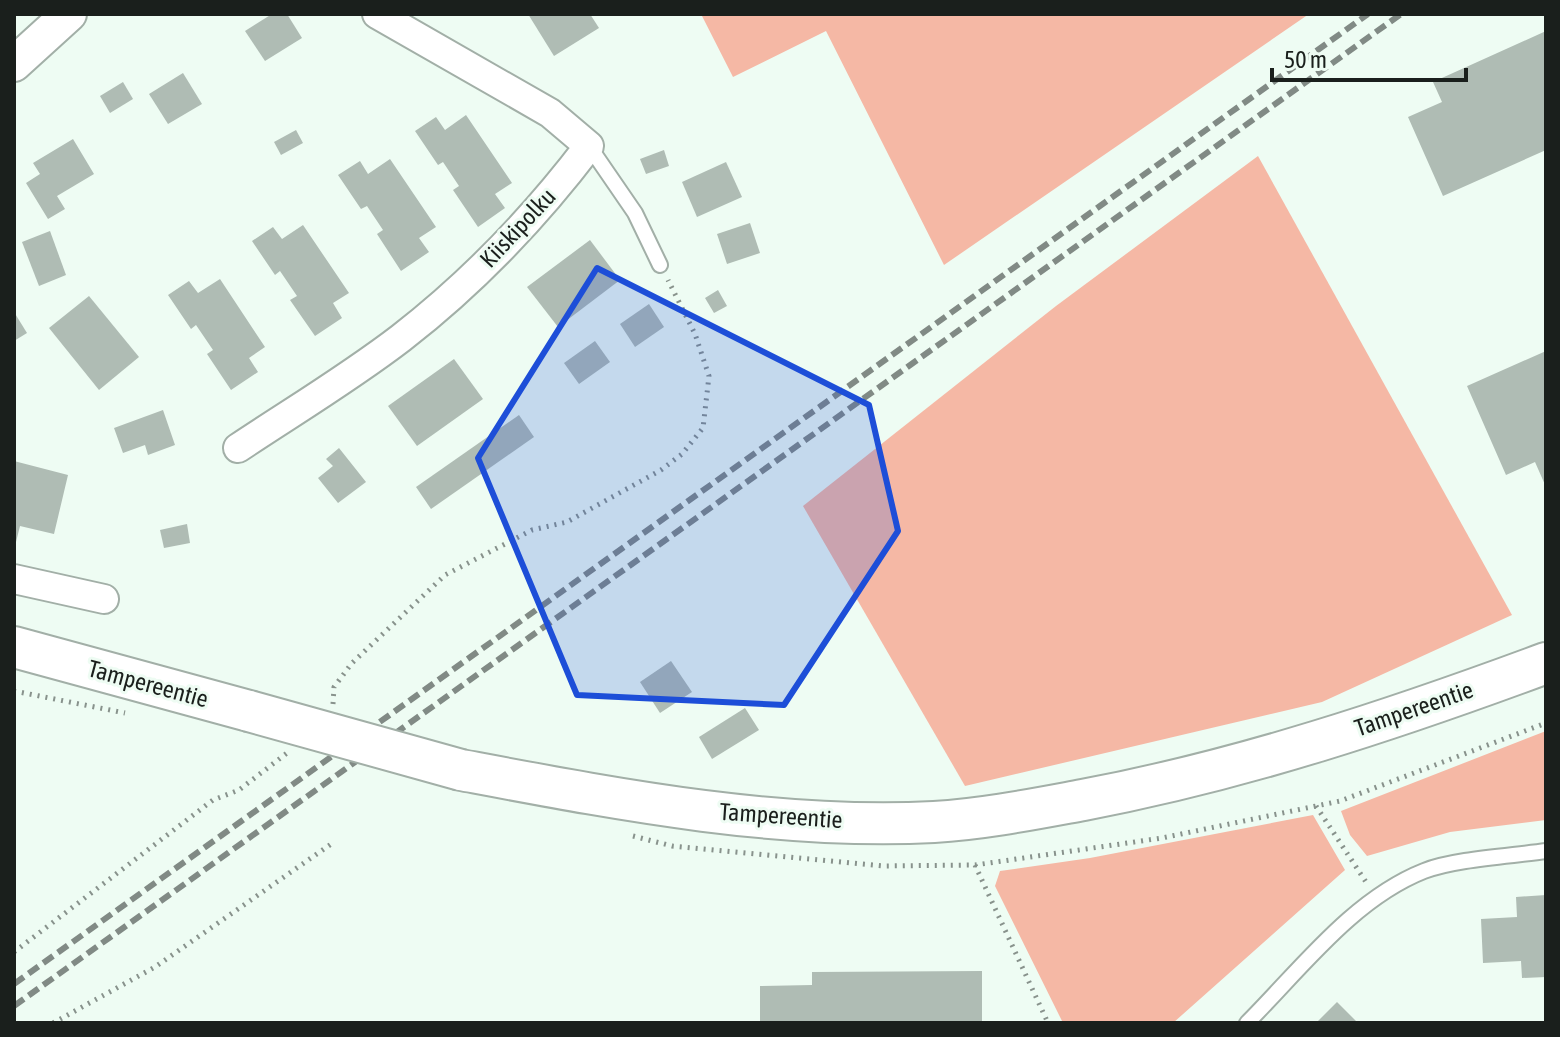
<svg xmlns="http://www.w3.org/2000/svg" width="1560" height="1037" font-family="'Asap Condensed',sans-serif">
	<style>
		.green { fill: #f5b8a5 }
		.building { fill: #afbcb4 }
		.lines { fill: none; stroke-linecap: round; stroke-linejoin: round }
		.service-casing { stroke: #a2afa7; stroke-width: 18 }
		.minor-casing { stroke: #a2afa7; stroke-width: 32 }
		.tertiary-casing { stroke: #a2afa7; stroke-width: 38 }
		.secondary-casing { stroke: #a2afa7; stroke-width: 44 }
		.path { stroke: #88928c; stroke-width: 5; stroke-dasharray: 2 6; stroke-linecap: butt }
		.service { stroke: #fff; stroke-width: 14 }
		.minor { stroke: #fff; stroke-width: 28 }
		.tertiary { stroke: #fff; stroke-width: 34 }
		.secondary { stroke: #fff; stroke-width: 40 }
		.rail { stroke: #818a85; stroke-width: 6; stroke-dasharray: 12 6; stroke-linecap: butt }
		.secondary-bridge-casing { stroke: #a2afa7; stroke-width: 44; stroke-linecap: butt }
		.secondary-bridge { stroke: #fff; stroke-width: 40 }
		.marked { fill: #1d4ed8; fill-opacity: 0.2; stroke: #1d4ed8; stroke-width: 6; stroke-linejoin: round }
		.labels { text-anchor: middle; stroke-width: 6; stroke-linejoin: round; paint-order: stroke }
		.street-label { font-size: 24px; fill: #1a1f1c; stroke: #eefcf3 }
	</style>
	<rect width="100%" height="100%" fill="#eefcf3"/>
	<!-- green -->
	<g class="green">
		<polygon points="701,14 1309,14 944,265 826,31 733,77"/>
		<polygon points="1258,156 1512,615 1322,702 965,786 803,506 1056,306"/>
		<polygon points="1546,731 1546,820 1450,832 1367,856 1350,835 1341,811"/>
		<polygon points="1313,815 1345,870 1173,1023 1063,1023 995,886 1000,871 1090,858"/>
	</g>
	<!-- building -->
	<g class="building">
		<polygon points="272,14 287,14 302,38 265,61 245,31"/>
		<polygon points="528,14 590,14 599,28 554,56"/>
		<polygon points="1546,31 1546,150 1443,196 1408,117 1442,102 1433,82"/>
		<polygon points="183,73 202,104 168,124 149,94"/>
		<polygon points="123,82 133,99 110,113 100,96"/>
		<polygon points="466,115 512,183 495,194 505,208 478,227 453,190 459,186 443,162 438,165 415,131 436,117 445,130"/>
		<polygon points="296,130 303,143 281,155 274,142"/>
		<polygon points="73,139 94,174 57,196 65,209 48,219 26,183 40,174 33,163"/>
		<polygon points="664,150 669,166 646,174 640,159"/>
		<polygon points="390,159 436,227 419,238 429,252 401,271 377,234 383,230 367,206 361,209 338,175 360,161 368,174"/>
		<polygon points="726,162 742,197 697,217 682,182"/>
		<polygon points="750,223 760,253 727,264 717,234"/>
		<polygon points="303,225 349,293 333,303 342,318 315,336 290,300 297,296 280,271 275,275 252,241 273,227 282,239"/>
		<polygon points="50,231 66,275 39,286 22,242"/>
		<polygon points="590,240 620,280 558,327 527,287"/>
		<polygon points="220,279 265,347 249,358 258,372 231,390 207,354 213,350 196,325 191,329 168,295 189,281 198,293"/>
		<polygon points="718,290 727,306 714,313 705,298"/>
		<polygon points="89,296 139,357 99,390 49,328"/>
		<polygon points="649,304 664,327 635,347 620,324"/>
		<polygon points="14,312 27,333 14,341"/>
		<polygon points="595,341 610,362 579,384 564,363"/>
		<polygon points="1546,351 1546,487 1535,462 1506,475 1467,386"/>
		<polygon points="454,359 483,399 417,446 388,406"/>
		<polygon points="163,410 175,445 148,455 145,445 123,453 114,428"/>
		<polygon points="519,415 534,437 431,509 416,487"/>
		<polygon points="339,448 366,482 338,503 318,478 333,466 326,459"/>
		<polygon points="14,461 68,475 54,534 20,526 15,546"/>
		<polygon points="187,524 190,543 164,548 160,530"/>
		<polygon points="671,661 692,692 660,713 640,682"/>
		<polygon points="745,708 759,730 712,759 699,737"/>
		<polygon points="1546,895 1546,977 1522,978 1521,961 1483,963 1481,919 1517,917 1516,897"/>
		<polygon points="982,971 982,1023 760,1023 760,986 812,985 812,972"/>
		<polygon points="1337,1002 1358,1023 1316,1023"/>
	</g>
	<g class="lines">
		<!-- service casing -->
		<g class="service-casing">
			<g id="service">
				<polyline points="589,146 635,213 660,265"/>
				<path d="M1247 1023C1300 970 1353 899 1424 871 1454 859 1512 856 1546 851"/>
			</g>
		</g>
		<!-- minor casing -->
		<g class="minor-casing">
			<g id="minor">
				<path d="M238 448C292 412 349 378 401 338 472 283 535 217 589 146L550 113 377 14"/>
				<polyline points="14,579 104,599"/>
			</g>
		</g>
		<!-- tertiary casing -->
		<g class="tertiary-casing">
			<polyline id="tertiary" points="14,64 69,14"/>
		</g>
		<!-- secondary casing -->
		<g class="secondary-casing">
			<g id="secondary">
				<polyline points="14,647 249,711"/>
				<path d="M461 770C616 799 775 830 934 822 984 819 1034 809 1083 800 1242 770 1395 719 1546 663"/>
			</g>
		</g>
		<!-- path -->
		<g class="path">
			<polyline points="14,691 125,713"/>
			<polyline points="333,704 334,687 352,663 445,575 532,530 567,522 661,470 682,454 703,428 709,376 695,334 668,280"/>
			<polyline points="1316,806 1366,882"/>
			<polyline points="633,836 672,846 883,866 975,865 1162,838 1340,801 1546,723"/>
			<polyline points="975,865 1048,1023"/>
			<polyline points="14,952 213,800 239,790 287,753"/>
			<polyline points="53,1023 155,967 334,842"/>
		</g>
		<!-- service -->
		<use href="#service" class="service"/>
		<!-- minor -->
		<use href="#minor" class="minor"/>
		<!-- tertiary -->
		<use href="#tertiary" class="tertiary"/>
		<!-- secondary -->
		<use href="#secondary" class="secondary"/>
		<!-- rail -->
		<g class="rail">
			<polyline points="14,984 1368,14"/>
			<polyline points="14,1006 1401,14"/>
		</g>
		<!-- secondary-bridge casing -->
		<g class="secondary-bridge-casing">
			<polyline id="secondary-bridge" points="249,711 461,770"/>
		</g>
		<!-- secondary-bridge -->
		<use href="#secondary-bridge" class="secondary-bridge"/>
	</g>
	<!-- marked area -->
	<path class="marked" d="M597 268 869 405 898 531 784 705 577 695 478 458Z"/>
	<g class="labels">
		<!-- street labels -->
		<g class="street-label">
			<text transform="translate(518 228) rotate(-47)" y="8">Kiiskipolku</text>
			<text transform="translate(148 684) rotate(15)" y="8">Tampereentie</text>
			<text transform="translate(1414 709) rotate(-19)" y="8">Tampereentie</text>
			<text transform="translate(781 816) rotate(4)" y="8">Tampereentie</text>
		</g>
	</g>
	<!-- border -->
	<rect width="1560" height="1037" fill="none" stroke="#1a1f1c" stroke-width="32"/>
	<!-- scale -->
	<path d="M1272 68v12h194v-12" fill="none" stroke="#1a1f1c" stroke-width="4"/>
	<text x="1284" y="68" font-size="24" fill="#1a1f1c" stroke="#eefcf3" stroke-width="6" paint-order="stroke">50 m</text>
</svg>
